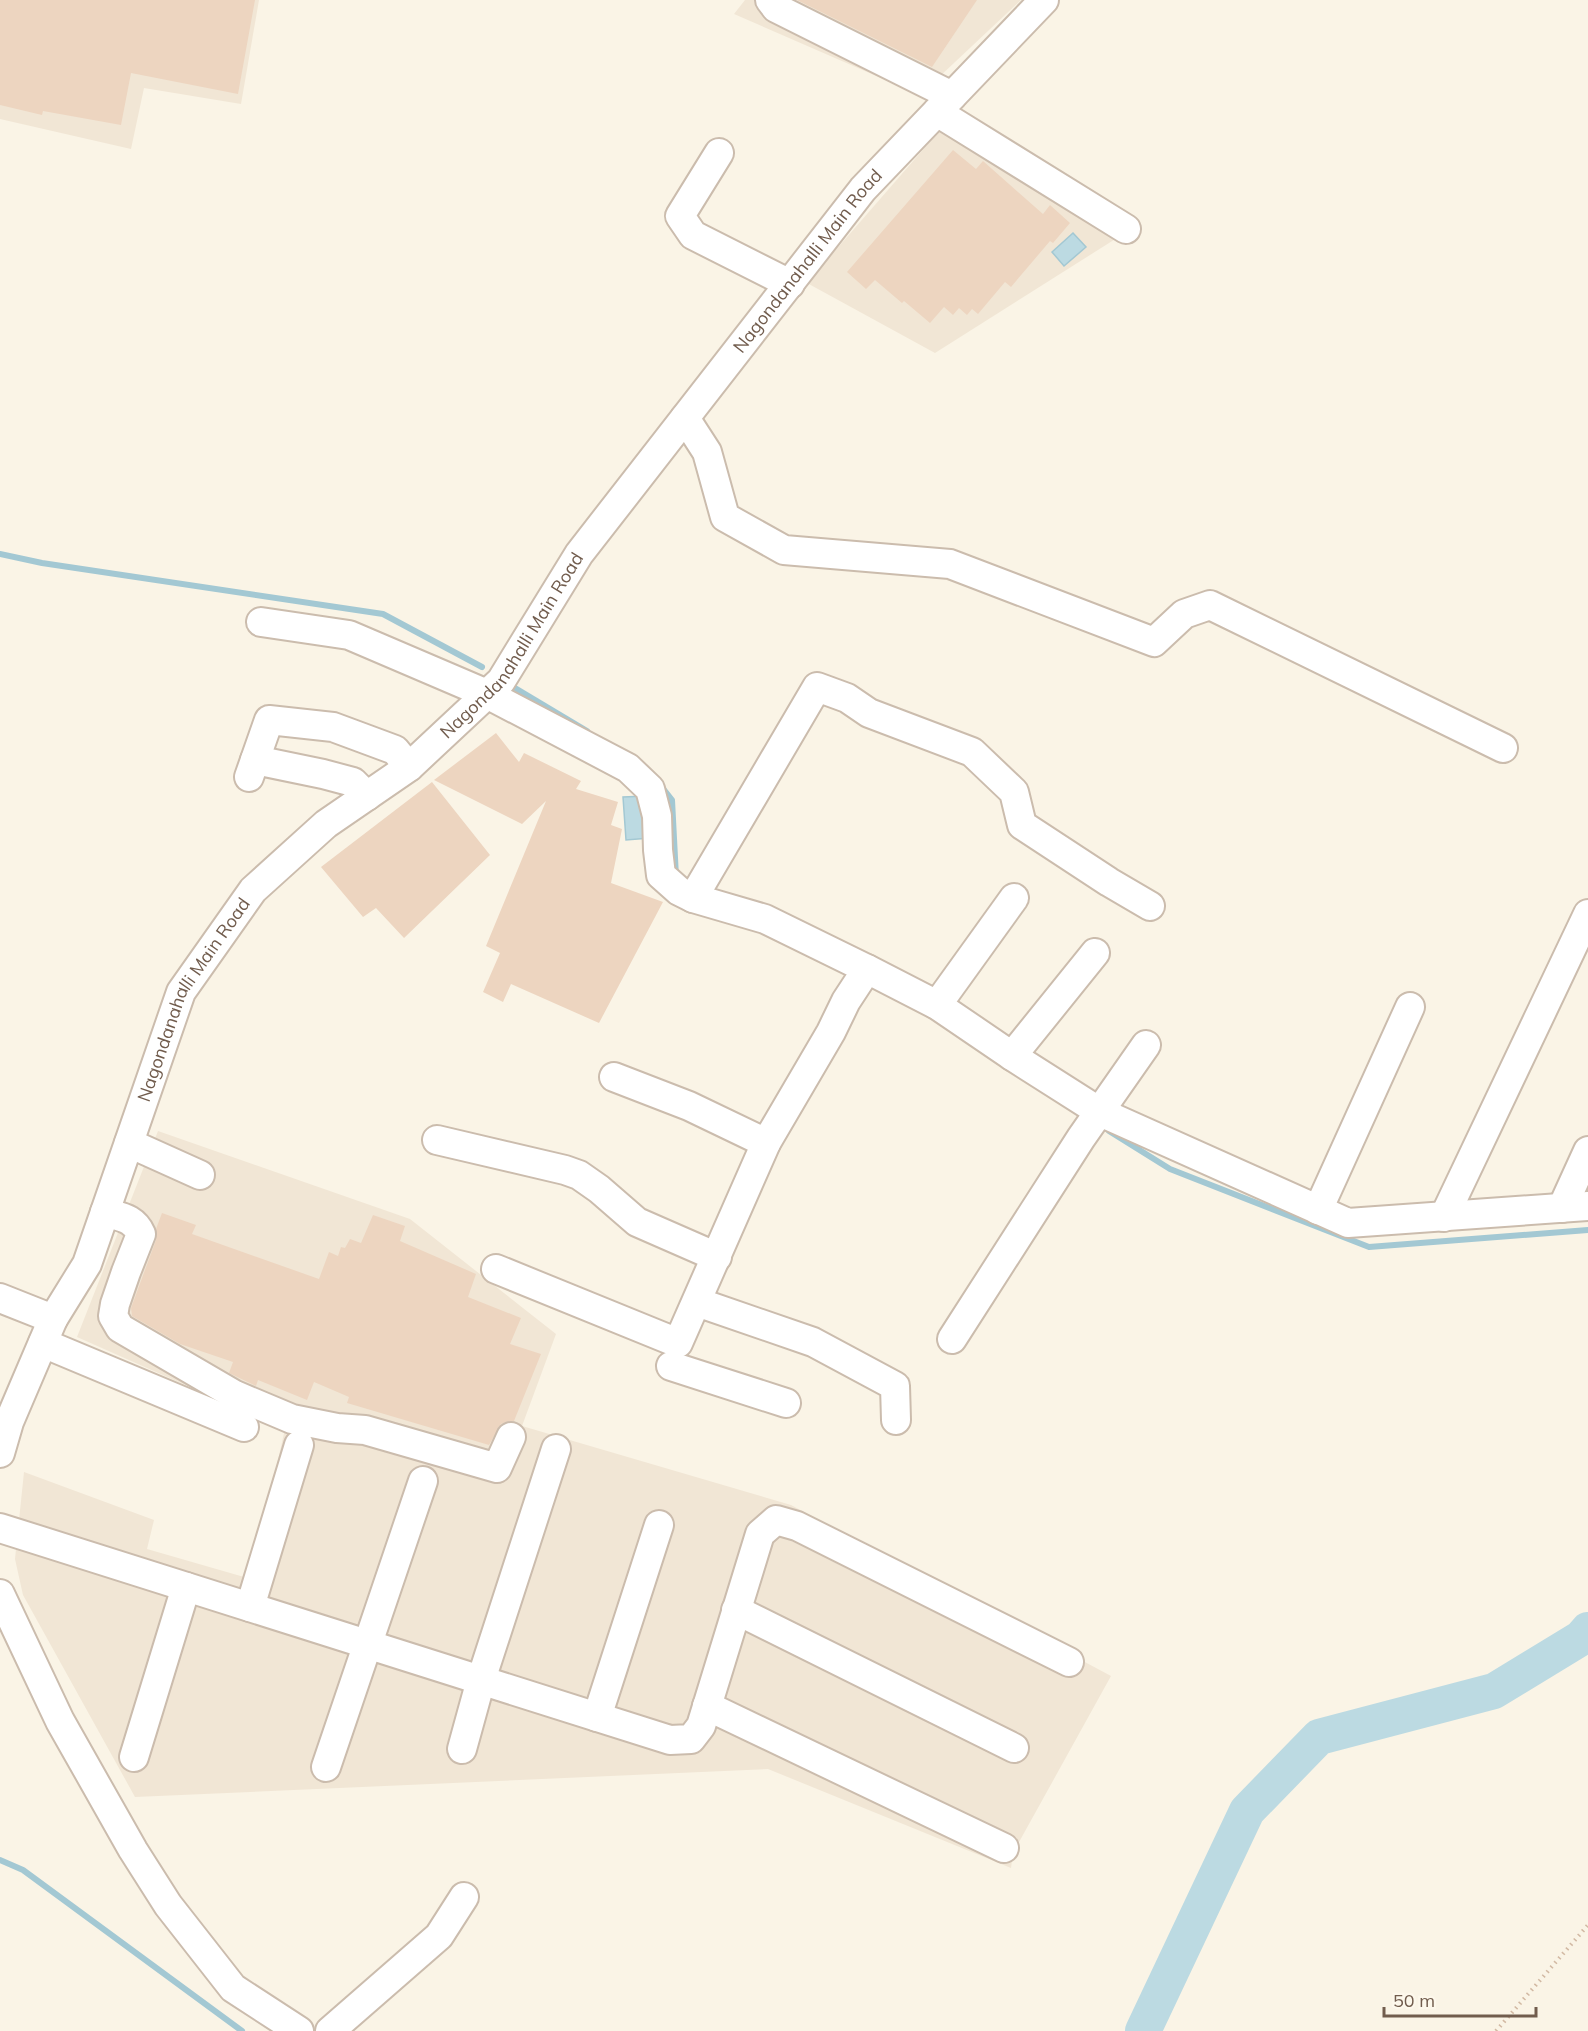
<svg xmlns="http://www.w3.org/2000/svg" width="1588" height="2031" font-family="Mulish,sans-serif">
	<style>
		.residential { fill: #f1e6d5 }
		.water { fill: #bcdae2; stroke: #a3c8d3; stroke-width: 1.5 }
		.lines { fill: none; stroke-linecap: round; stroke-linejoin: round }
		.stream { stroke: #a3c8d3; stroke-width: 6 }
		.river { stroke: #bcdae2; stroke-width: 36 }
		.building { fill: #edd5c0 }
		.minor-casing { stroke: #cbbcad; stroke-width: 32 }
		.path { stroke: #d2b9a3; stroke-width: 4; stroke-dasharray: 1.5 4.5; stroke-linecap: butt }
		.minor { stroke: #fff; stroke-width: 28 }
		.labels { text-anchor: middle; stroke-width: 4.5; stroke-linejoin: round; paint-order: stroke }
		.street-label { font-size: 18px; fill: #715c4d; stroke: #fdf8ec }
	</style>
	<rect width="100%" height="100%" fill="#faf4e6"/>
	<!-- residential -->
	<g class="residential">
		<polygon points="0,0 259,0 241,104 144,88 131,149 0,119"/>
		<polygon points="745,0 1021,0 920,95 734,14"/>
		<polygon points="941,129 1128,231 935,353 807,283"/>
		<polygon points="158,1131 410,1219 556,1334 522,1426 791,1505 1111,1676 1013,1853 1011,1868 768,1769 135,1797 23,1595 15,1559 24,1472 154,1520 147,1549 251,1579 285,1429 77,1337"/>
	</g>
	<!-- water -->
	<g class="water">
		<polygon points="1073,233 1086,247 1064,266 1052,252"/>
		<polygon points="647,796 650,838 626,840 623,797"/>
	</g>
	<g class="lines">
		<!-- stream -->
		<g class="stream">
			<polyline points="0,554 42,563 383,614 482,667"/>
			<polyline points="510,685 587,731"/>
			<polyline points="661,786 672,800 676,877"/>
			<polyline points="1109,1131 1170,1169 1369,1247 1588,1230"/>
			<polyline points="0,1860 23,1870 242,2031"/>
		</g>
		<!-- river -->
		<polyline class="river" points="1143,2031 1247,1811 1319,1737 1494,1691 1581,1638 1588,1630"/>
	</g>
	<!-- building -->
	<g class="building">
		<polygon points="0,0 255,0 238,94 131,73 121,125 43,111 42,115 0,105"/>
		<polygon points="797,0 977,0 932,67"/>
		<polygon points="953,150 976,169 983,161 1043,214 1050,205 1070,223 1053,243 1050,241 1011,287 1005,282 978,314 972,309 967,315 959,308 953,315 944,307 930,323 904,301 902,303 875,280 866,289 847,272"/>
		<polygon points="496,733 519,762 524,753 581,781 576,789 618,802 611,825 622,829 611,883 663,902 599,1023 511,984 503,1002 483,992 500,953 486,946 546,801 522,824 434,780"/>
		<polygon points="432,782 490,855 404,938 376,908 363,917 321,867"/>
		<polygon points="162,1213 196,1225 192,1234 319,1279 329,1252 338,1256 341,1247 345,1248 350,1239 361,1243 373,1215 405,1226 400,1241 476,1274 468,1297 521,1318 510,1344 541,1354 514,1421 509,1421 501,1424 489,1445 347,1403 349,1397 314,1382 307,1400 258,1380 256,1386 229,1373 233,1362 180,1344 132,1316 131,1308 156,1240 156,1229"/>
	</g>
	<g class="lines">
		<!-- minor casing -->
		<g class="minor-casing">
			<g id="minor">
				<polyline points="770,0 776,8 952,96"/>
				<polyline points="937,112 1126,229"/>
				<polyline points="719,153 680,216 693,235 790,284"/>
				<polyline points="685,418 707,452 725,517 784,550 950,564 1154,642 1184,614 1210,605 1503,748"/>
				<polyline points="261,622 349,635 487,694 628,768 650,789 657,816 658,850 661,875 679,891 693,898 765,919 867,969 846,1001 831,1032 766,1143 689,1106 614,1077"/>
				<polyline points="255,760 323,774 353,782 367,796"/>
				<polyline points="249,777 269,720 333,727 395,750 409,767"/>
				<polyline points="693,898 817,687 847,698 869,713 972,752 1014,792 1022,825 1109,882 1150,906"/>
				<polyline points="867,969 937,1005 1012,1056 1100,1112 1348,1223 1588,1206"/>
				<polyline points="937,1005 1014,898"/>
				<polyline points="1012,1056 1095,953"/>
				<polyline points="437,1140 565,1170 579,1175 599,1189 637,1222 717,1257"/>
				<polyline points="129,1143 200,1175"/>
				<polyline points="1562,1208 1588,1151"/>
				<polyline points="1318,1210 1410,1007"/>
				<path d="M105 1212C121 1217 134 1218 141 1234L126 1272 115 1304 113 1316 120 1328 235 1395 292 1419 337 1428 365 1430 497 1468 511 1437"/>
				<polyline points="1444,1217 1588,914"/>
				<polyline points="496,1269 678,1343 766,1143"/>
				<polyline points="0,1298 53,1319 9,1422 0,1453"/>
				<polyline points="697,1302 813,1342 895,1386 896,1420"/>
				<path id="s1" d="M53 1319 87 1264 181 992 253 890 326 824 409 767 501 681 579 554 863 189 1044 0"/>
				<polyline points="952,1339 1081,1138 1146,1045"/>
				<polyline points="43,1343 244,1427"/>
				<polyline points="671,1366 786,1403"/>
				<polyline points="0,1528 670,1740 691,1739 701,1726 760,1534 776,1520 797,1526 1069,1662"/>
				<polyline points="0,1594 60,1721 133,1850 168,1905 233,1988 299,2031"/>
				<polyline points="250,1607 299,1445"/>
				<polyline points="736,1610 1014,1748"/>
				<polyline points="707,1706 1004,1848"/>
				<polyline points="597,1717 659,1525"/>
				<polyline points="462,1749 481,1680 556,1449"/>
				<polyline points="134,1757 186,1587"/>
				<polyline points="326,1767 423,1481"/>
				<polyline points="330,2031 439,1936 464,1897"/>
			</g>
		</g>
		<!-- path -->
		<polyline class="path" points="1496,2031 1588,1925"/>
		<!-- minor -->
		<use href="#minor" class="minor"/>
	</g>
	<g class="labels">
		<!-- street labels -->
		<g class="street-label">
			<text dy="6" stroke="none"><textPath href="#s1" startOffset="1323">Nagondanahalli Main Road</textPath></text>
			<text dy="6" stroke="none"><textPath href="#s1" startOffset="837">Nagondanahalli Main Road</textPath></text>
			<text dy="6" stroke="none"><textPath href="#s1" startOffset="351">Nagondanahalli Main Road</textPath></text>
		</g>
	</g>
	<!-- scale -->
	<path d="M1384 2007v9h152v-9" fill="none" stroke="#715c4d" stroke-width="3"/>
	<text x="1393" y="2007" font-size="18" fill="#715c4d" stroke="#fdf8ec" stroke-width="4.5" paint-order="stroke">50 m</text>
</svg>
